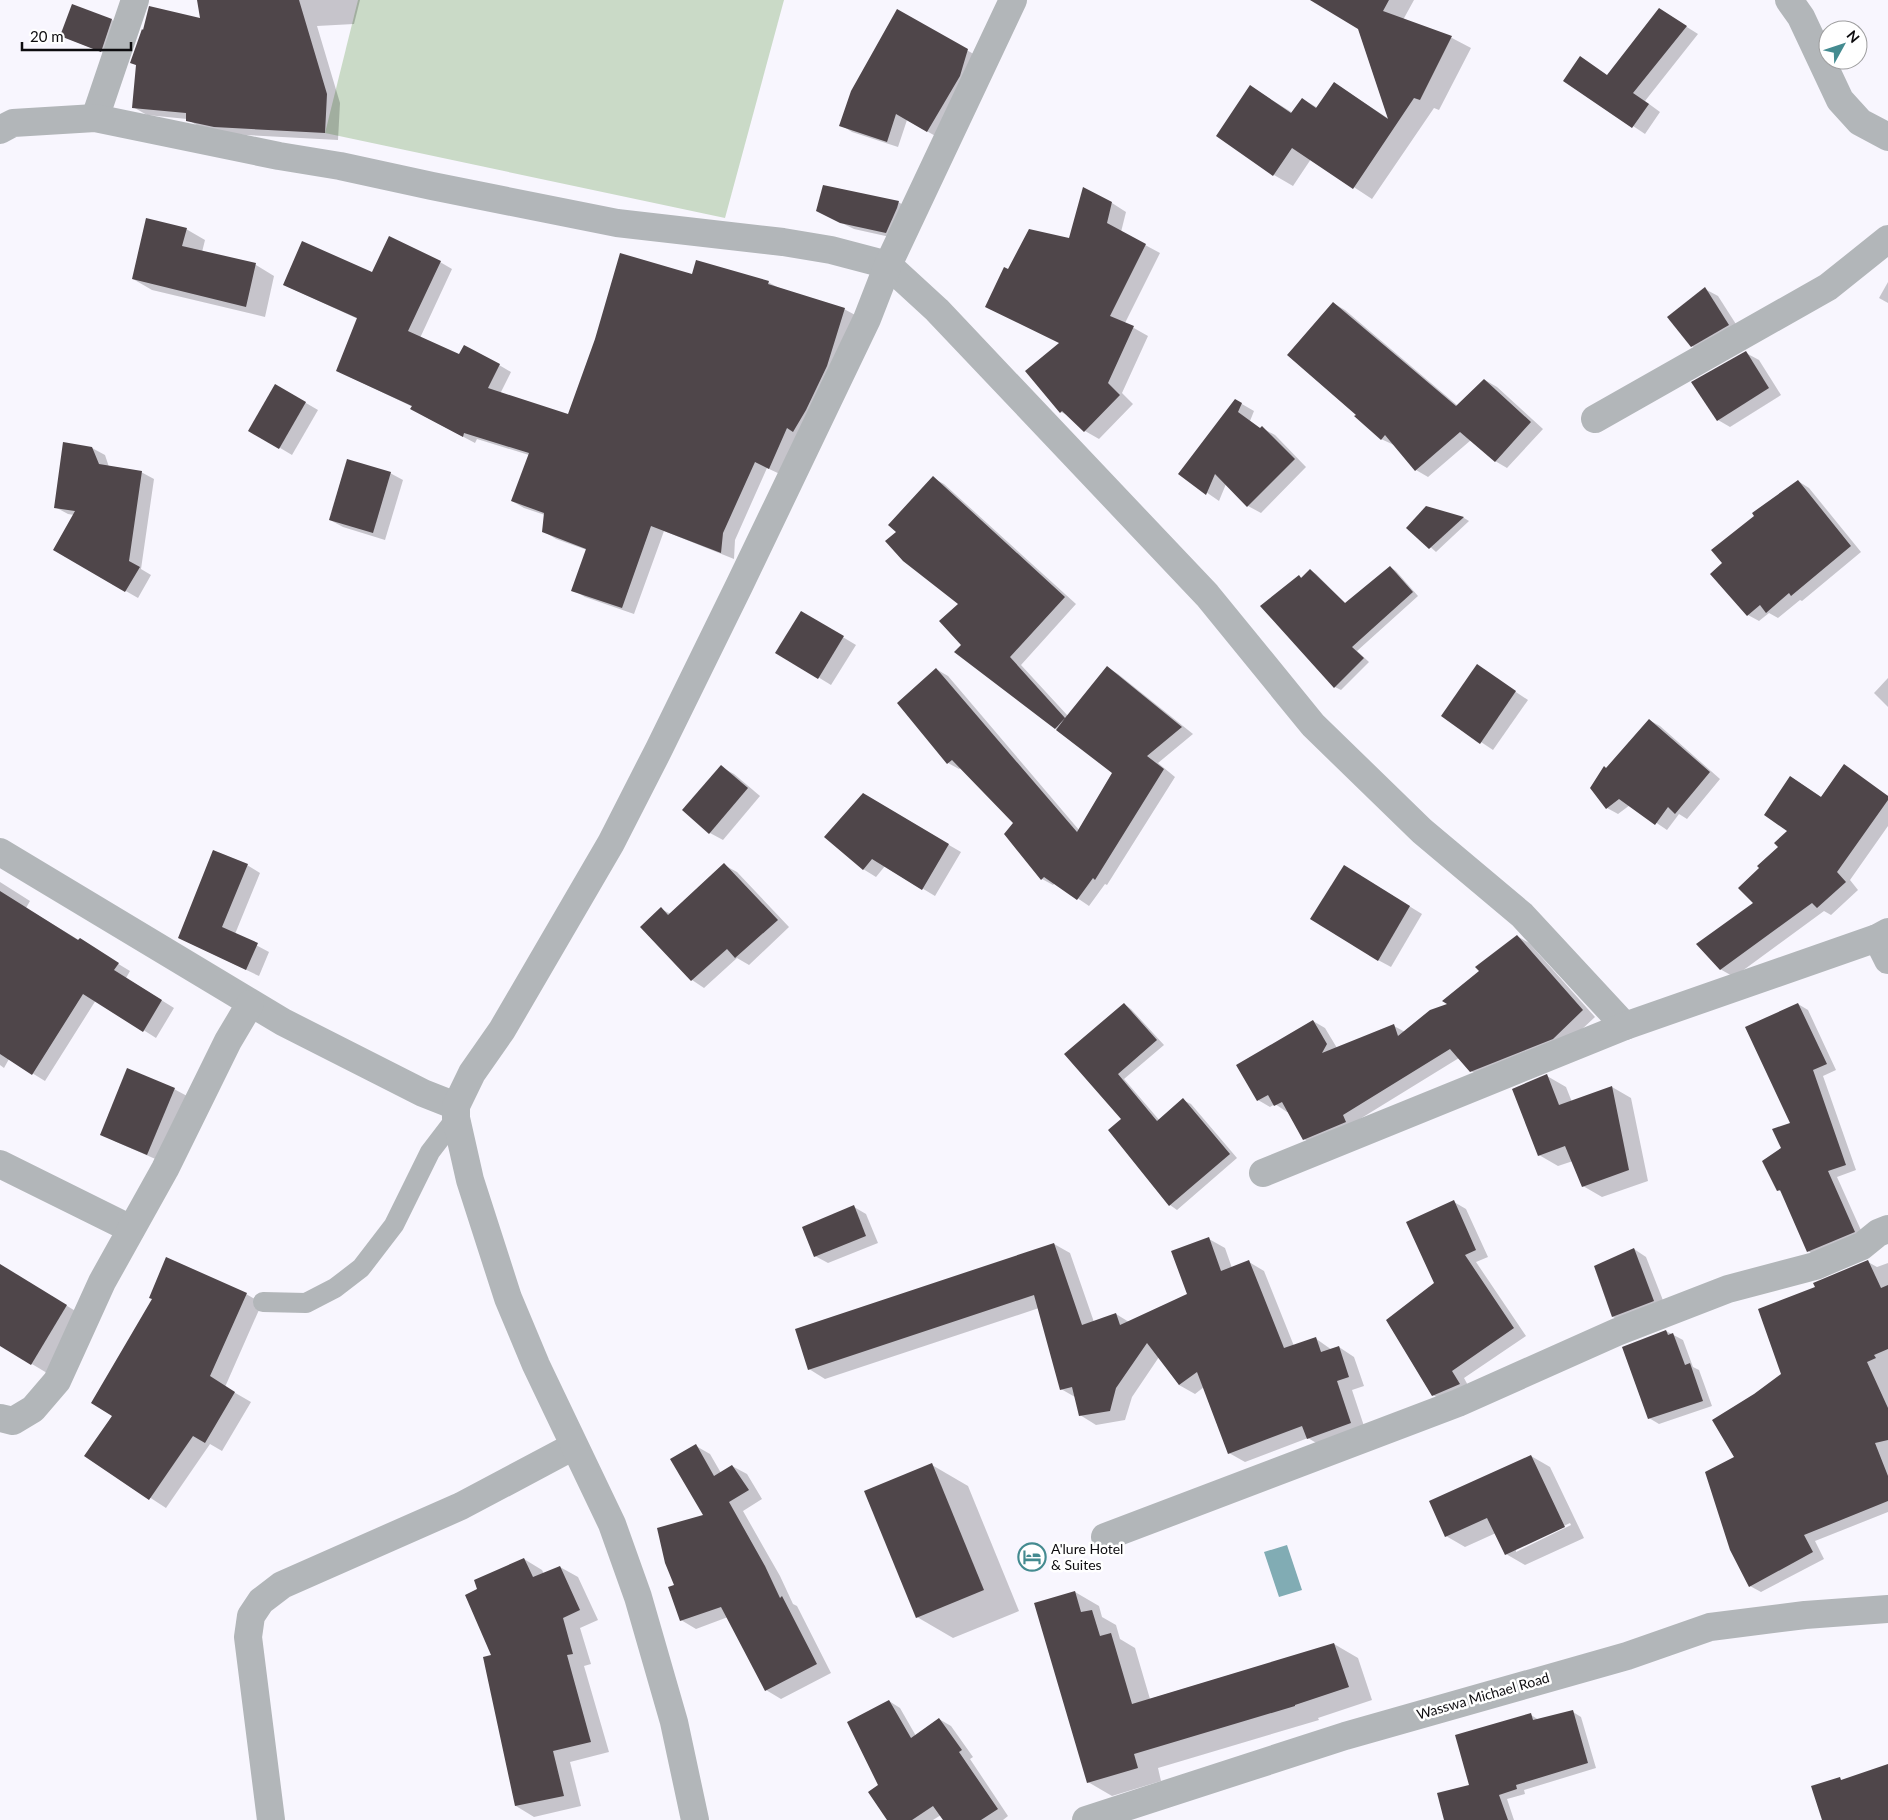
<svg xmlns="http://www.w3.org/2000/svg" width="1888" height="1820" font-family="Lato,sans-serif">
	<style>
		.green { fill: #cadac7 }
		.water { fill: #81acb4 }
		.shadow { fill: #0003; fill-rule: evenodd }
		.building { fill: #4f464a }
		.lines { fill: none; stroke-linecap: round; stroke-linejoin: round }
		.service { stroke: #b2b6b9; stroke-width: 20 }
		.minor { stroke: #b2b6b9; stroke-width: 28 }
		.labels { text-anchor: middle; stroke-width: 5; stroke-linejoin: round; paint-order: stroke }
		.poi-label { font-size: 14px; fill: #0d0c0f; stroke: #fff; text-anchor: start }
		.street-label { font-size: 14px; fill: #0d0c0f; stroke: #fff }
	</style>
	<rect width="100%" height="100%" fill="#f8f6fe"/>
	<!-- green -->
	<polygon class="green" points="358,0 784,0 725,218 325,133"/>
	<!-- water -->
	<polygon class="water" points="1287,1545 1302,1590 1279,1597 1264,1552"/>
	<!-- shadow -->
	<g class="shadow">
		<polygon points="198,0 360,0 354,24 317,26 340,103 338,140 228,134 201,128 187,119 147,115 133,107 137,66 132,62 237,64"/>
		<polygon points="1312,0 1414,0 1403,20 1452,38 1471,48 1439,110 1434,108 1372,199 1311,159 1293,186 1274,175 1251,87 1293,113 1302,99 1318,108 1334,83 1389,119 1359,28"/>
		<polygon points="897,11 979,57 939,138 907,120 898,147 852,132 841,125"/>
		<polygon points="1671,17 1698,34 1645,101 1660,112 1645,134 1564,80 1608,76"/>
		<polygon points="112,20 117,23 107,54 61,36"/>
		<polygon points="898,202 911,209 899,239 854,229 817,211"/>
		<polygon points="1112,203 1126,212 1121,232 1160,253 1125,323 1148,336 1122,393 1133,404 1099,439 1085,431 1071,417 1061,412 1060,343 1009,271 1070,239"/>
		<polygon points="186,229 205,240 202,252 256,265 274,276 265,317 152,290 133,279"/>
		<polygon points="440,262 452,269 420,338 460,356 499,365 511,372 500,394 569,416 692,276 768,282 779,288 844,309 857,316 782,475 767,468 735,540 734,559 664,531 634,614 585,597 573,590 587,550 556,539 543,531 545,515 524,508 512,501 529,455 477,439 475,443 424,416 413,407 350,377 358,319 284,285 373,274"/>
		<polygon points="1888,282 1888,303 1879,298"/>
		<polygon points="1705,289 1718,296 1741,332 1704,353 1692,346"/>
		<polygon points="1333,303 1345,310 1458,406 1485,380 1497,387 1543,429 1507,468 1495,461 1471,440 1428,477 1416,470 1394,445 1381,439 1357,414"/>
		<polygon points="1746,353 1759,360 1781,395 1730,427 1718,420"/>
		<polygon points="275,385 318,410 292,455 250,430"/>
		<polygon points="1235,400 1254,411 1250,421 1261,429 1262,428 1275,435 1306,467 1261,513 1248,506 1226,484 1219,501 1180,474"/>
		<polygon points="92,448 105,455 109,467 141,472 154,479 141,569 151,575 138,598 54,550 74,515 68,514 55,507"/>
		<polygon points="390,473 403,480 385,540 343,527 330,520"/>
		<polygon points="933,478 944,484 1076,604 1021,665 1068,716 1107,667 1118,674 1193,734 1158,763 1175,777 1107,885 1105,884 1089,906 1055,883 1053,885 1042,879 1015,823 961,768 959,769 948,763 936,669 948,676 1079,830 1113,772 1055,728 963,646 960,604 898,532"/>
		<polygon points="1798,481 1809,488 1861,552 1802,601 1800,600 1778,618 1769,613 1759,621 1748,615 1724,563"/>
		<polygon points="1427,508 1464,518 1469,521 1436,552 1408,527"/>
		<polygon points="1390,567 1396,571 1418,596 1357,651 1369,662 1341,690 1335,687 1299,576 1302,578 1310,570 1316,574 1346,604"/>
		<polygon points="801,612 856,645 831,685 777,652"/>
		<polygon points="1477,666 1528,700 1493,750 1442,716"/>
		<polygon points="1888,678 1888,707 1874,693"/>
		<polygon points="1649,720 1660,726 1720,779 1687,819 1679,814 1667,830 1630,805 1618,814 1607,808 1607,770"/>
		<polygon points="1844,766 1888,796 1888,826 1850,880 1858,890 1831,915 1824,911 1734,977 1720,969 1789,831 1791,777 1821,797"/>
		<polygon points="721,767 734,774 760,796 723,840 710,833 684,810"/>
		<polygon points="863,795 961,852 935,896 885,866 876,877 863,869 826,837"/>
		<polygon points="247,865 260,873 235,934 269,952 259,976 179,938"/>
		<polygon points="724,865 737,872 789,927 749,965 737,958 704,988 692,980 642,927 661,909 671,914"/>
		<polygon points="1357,874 1422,914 1391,967 1378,960"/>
		<polygon points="0,882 30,901 26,908 130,971 126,978 174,1008 156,1038 96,1000 45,1081 9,1059 4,1068 0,1065"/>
		<polygon points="1517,936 1529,943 1595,1017 1565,1045 1483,1078 1471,1071 1459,1058 1316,1146 1304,1139 1289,1112 1287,1112 1275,1104 1270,1107 1258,1100 1313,1021 1325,1028 1337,1048 1394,1026 1405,1032 1450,1004"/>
		<polygon points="1124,1004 1131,1009 1164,1045 1124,1079 1160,1121 1183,1100 1191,1104 1237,1158 1177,1210 1170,1205 1110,1131 1123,1119 1066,1054"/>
		<polygon points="1798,1004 1808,1010 1836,1070 1823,1076 1856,1170 1837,1177 1864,1237 1817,1257 1808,1251 1782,1192 1778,1190 1783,1149 1791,1124"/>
		<polygon points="1547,1076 1566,1087 1572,1102 1612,1087 1631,1098 1648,1181 1602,1197 1583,1186 1573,1161 1558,1166 1539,1155"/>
		<polygon points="174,1089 187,1096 160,1161 114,1141 102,1134"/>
		<polygon points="1454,1202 1466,1209 1488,1257 1476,1262 1526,1336 1464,1378 1471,1391 1445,1402 1433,1395 1435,1283"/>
		<polygon points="854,1207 866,1214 878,1243 828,1263 815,1256"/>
		<polygon points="1209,1239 1225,1248 1232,1268 1249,1262 1264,1271 1294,1346 1315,1338 1332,1350 1339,1347 1354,1357 1364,1386 1352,1390 1366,1432 1323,1447 1308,1438 1245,1462 1229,1453 1204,1387 1195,1394 1179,1385 1159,1357 1132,1397 1125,1420 1096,1425 1080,1415 1075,1397 1061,1389 1039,1308 825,1379 809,1369 1054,1244 1070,1253 1094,1322 1116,1314 1129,1322 1188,1295"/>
		<polygon points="1634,1249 1646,1257 1666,1308 1625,1324 1613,1317"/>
		<polygon points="1868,1262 1877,1267 1888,1263 1888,1512 1815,1541 1824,1559 1761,1592 1750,1586 1736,1457 1755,1395 1783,1375 1817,1288"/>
		<polygon points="0,1271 18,1276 82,1315 47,1373 0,1345"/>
		<polygon points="246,1294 262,1303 225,1387 251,1402 222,1451 210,1444 166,1508 86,1456 113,1415"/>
		<polygon points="1666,1331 1683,1340 1693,1367 1699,1370 1712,1406 1659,1424 1649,1418"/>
		<polygon points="696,1446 710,1454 721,1473 732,1466 747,1474 762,1499 743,1511 780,1576 793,1604 797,1606 831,1673 781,1699 766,1690 728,1617 696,1629 681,1620 676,1586 705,1516"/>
		<path d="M1531 1456 1550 1467 1584 1538 1525 1565 1506 1554 1496 1533 1465 1547 1446 1536ZM1570 1523 1571 1525 1516 1552V1549Z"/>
		<polygon points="932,1465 968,1486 1019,1611 953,1638 917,1617"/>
		<polygon points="524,1559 542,1570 544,1574 560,1567 578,1577 598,1620 580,1628 591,1664 584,1666 609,1752 570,1762 581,1806 534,1817 516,1806 485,1658 493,1656 479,1590"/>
		<polygon points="1075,1592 1099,1606 1102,1617 1116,1625 1120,1639 1135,1648 1150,1699 1334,1644 1358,1658 1372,1700 1318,1718 1319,1720 1158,1768 1161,1781 1112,1796 1088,1782"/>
		<polygon points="889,1701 900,1708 916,1736 939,1719 951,1726 973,1757 970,1759 1008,1816 1003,1820 945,1820 941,1815 933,1820 889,1820 880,1786"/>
		<polygon points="1573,1712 1581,1717 1596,1768 1524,1790 1525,1794 1507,1799 1514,1820 1446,1820 1531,1715 1539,1720"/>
	</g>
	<!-- building -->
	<g class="building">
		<polygon points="197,0 299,0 327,94 325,133 214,127 186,121 186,113 132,108 136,65 130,63 142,29 143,30 149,6 200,18"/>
		<polygon points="1310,0 1389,0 1383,11 1452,36 1420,100 1414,98 1353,189 1292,148 1273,176 1216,136 1250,85 1291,113 1302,98 1316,108 1334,82 1388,119 1358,29"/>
		<polygon points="72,4 112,19 101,52 60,36"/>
		<polygon points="1659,8 1687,26 1633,93 1649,104 1632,128 1563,81 1580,56 1607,75"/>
		<polygon points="897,9 968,49 960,76 927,132 896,114 887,142 839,126 851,91"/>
		<polygon points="823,185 899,201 897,208 886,233 840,223 816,211"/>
		<polygon points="1083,187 1112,202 1107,223 1146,244 1110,316 1134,326 1108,383 1120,395 1084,432 1062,411 1060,413 1025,371 1059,343 985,307 1004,267 1008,269 1029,229 1069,238"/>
		<polygon points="146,218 187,228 182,246 256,263 246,307 132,279"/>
		<polygon points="389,236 441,261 408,331 459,354 464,345 500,364 488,388 568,414 595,339 620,253 692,274 696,260 769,281 768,284 845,308 827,366 806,410 793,432 787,428 769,469 755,462 723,533 721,553 651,526 622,608 571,591 586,549 542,532 544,513 511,501 529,453 464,433 463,437 410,409 412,406 336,371 357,318 283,285 302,241 372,272"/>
		<polygon points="1705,287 1729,325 1691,347 1667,317"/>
		<polygon points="1333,302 1456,406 1484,379 1531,422 1495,462 1460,432 1415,471 1385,435 1381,440 1354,416 1356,415 1287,355"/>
		<polygon points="1746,351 1769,388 1717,421 1691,382"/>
		<polygon points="275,384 306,402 279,449 248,431"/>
		<polygon points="1235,399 1242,403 1238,412 1260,428 1262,426 1295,459 1247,507 1215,474 1206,495 1178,474"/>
		<polygon points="63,442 92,447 99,464 142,471 129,561 140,567 125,592 53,550 75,511 54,508"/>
		<polygon points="347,459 391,472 373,533 329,520"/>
		<polygon points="933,476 1065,597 1010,657 1065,718 1107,666 1182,727 1147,756 1164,769 1095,880 1093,878 1077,900 1044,877 1041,880 1004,834 1013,823 952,760 947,764 897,703 936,668 1077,832 1112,773 1056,730 1065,718 1055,729 954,652 961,645 939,621 958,604 903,561 885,541 896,532 888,525"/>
		<polygon points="1798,480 1851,546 1791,596 1789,593 1766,613 1760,605 1747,616 1710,574 1722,563 1711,550 1754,516 1752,513"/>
		<polygon points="1426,506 1464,517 1429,549 1406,528"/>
		<polygon points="1390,566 1413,592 1352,647 1364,658 1334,688 1260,606 1299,575 1301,578 1310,569 1345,603"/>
		<polygon points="801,611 844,636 818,679 775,653"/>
		<polygon points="1477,664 1516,691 1480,744 1441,716"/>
		<polygon points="1649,719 1710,772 1675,814 1668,807 1655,825 1619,799 1606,809 1590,788 1604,766 1606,768"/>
		<polygon points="1844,764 1888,796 1888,800 1837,872 1846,882 1817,908 1812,903 1720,970 1696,944 1753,903 1738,888 1759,868 1757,866 1778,847 1774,843 1787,831 1764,815 1790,776 1821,797"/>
		<polygon points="721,765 748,788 709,834 682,810"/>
		<polygon points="863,793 949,844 922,890 872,859 863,870 824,837"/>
		<polygon points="213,850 248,864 222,927 258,943 246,970 178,938"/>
		<polygon points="724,863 778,920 735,958 727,949 691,981 640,927 661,907 668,915"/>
		<polygon points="1344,865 1410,906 1378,961 1310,919"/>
		<polygon points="0,891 78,940 80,938 119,963 114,970 162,1000 143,1032 83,994 32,1075 0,1054"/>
		<polygon points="1517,935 1583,1010 1553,1039 1470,1072 1450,1049 1343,1115 1346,1122 1303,1140 1282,1102 1274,1106 1268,1095 1257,1101 1236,1065 1313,1020 1327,1044 1322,1053 1394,1024 1398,1036 1430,1010 1447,1004 1442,1001 1479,971 1475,967"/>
		<polygon points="1124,1003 1157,1040 1118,1074 1157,1121 1183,1098 1230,1154 1169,1206 1108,1130 1121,1119 1064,1054"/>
		<polygon points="1798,1003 1827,1064 1813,1070 1846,1165 1828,1171 1855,1232 1807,1252 1780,1190 1777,1191 1762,1161 1781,1148 1772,1129 1790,1123 1745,1027"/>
		<polygon points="127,1068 175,1088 147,1155 100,1135"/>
		<polygon points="1547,1074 1559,1105 1612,1086 1629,1170 1582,1187 1565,1146 1538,1156 1512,1089"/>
		<polygon points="1454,1200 1476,1250 1465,1255 1514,1328 1452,1371 1460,1384 1432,1396 1386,1320 1434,1283 1406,1222"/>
		<polygon points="854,1205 866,1236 814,1257 802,1227"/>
		<polygon points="1209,1237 1221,1271 1249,1260 1284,1348 1316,1337 1321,1352 1339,1346 1349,1377 1337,1381 1351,1423 1307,1439 1302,1426 1228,1454 1197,1372 1179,1385 1147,1343 1116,1388 1110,1411 1079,1416 1072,1387 1060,1390 1034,1295 808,1370 795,1329 1054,1243 1082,1325 1116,1313 1120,1325 1187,1294 1171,1251"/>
		<polygon points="1634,1248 1654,1301 1612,1317 1594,1266"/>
		<polygon points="166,1257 247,1293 210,1376 235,1392 205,1443 193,1436 149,1500 84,1456 112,1416 91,1403 152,1299 149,1298"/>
		<polygon points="1868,1260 1881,1288 1888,1285 1888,1349 1874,1355 1876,1358 1867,1362 1888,1408 1888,1440 1875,1443 1888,1476 1888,1501 1804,1535 1813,1552 1749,1587 1730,1550 1705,1472 1734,1457 1712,1420 1754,1394 1781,1374 1758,1309 1815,1287 1813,1283"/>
		<polygon points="0,1264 67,1305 31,1365 0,1346"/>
		<polygon points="1666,1330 1668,1335 1673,1333 1685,1365 1690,1363 1703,1401 1648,1419 1622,1347"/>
		<polygon points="696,1444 714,1476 732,1465 749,1490 729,1502 765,1566 780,1598 782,1596 817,1664 765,1691 721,1607 680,1621 668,1587 674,1585 665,1563 657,1528 703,1515 670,1459"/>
		<polygon points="1531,1455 1565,1527 1505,1555 1487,1518 1445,1537 1429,1501"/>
		<polygon points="932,1463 984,1590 916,1618 864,1491"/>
		<polygon points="524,1558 533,1577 560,1566 580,1610 563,1618 573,1654 567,1655 591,1742 553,1751 564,1796 515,1806 483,1657 491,1655 465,1595 477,1589 474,1580"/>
		<polygon points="1075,1591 1081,1612 1092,1610 1100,1636 1111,1633 1132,1704 1334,1643 1349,1687 1295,1705 1295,1706 1134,1754 1138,1768 1087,1783 1034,1603"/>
		<polygon points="889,1700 911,1738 939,1718 962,1750 959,1752 998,1809 981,1820 943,1820 933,1806 912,1820 887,1820 868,1792 878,1785 847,1722"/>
		<polygon points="1573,1710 1588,1763 1516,1785 1517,1789 1499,1795 1508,1820 1444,1820 1437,1793 1469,1785 1455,1735 1531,1713 1533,1720"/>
		<polygon points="1888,1764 1888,1820 1822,1820 1811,1786 1840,1777 1841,1780"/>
	</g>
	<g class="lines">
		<!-- service -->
		<polyline class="service" points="263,1302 306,1303 335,1288 361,1268 394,1225 430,1152 456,1118"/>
		<!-- minor -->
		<g class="minor">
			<polyline points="1789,0 1801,17 1840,100 1860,122 1888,137"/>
			<polyline points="95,118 135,0"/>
			<polyline points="0,130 13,123 95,118 279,156 340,166 432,186 617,223 783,242 831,250 888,265 937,310 1207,595 1313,725 1422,831 1522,915 1625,1026"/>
			<polyline points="1595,419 1828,287 1888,239"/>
			<polyline points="0,852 283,1022 423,1093 456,1106"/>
			<polyline points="1877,938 1888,960"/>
			<polyline points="0,1164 131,1229"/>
			<polyline points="1263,1173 1625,1026 1877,938 1888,932"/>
			<polyline points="0,1418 13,1421 33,1409 57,1381 102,1282 165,1169 228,1041 250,1004"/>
			<polyline points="1105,1537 1458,1403 1617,1332 1728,1289 1815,1266 1862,1246 1878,1233 1888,1229"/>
			<polyline points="271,1820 248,1637 251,1616 261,1601 282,1585 461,1506 574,1446"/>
			<polyline points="695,1820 674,1722 638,1597 612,1524 536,1365 508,1298 470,1180 456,1118 456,1106 472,1073 502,1030 611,843 659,749 739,586 867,319 888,265 1013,0"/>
			<polyline points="1086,1820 1345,1736 1627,1656 1710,1627 1805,1615 1888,1609"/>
		</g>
	</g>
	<!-- icons -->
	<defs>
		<g id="hotel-ring" transform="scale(1.4375)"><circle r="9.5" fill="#fff" stroke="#448b90" stroke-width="1.5"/><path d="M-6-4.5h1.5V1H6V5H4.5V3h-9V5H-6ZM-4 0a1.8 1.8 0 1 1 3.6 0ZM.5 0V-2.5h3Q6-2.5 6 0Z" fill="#448b90"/></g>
	</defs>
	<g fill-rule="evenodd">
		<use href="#hotel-ring" x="1032" y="1557"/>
	</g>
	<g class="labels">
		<!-- poi labels -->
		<g class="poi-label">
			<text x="1051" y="1554">A'lure Hotel<tspan x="1051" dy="16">&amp; Suites</tspan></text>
		</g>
		<!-- street labels -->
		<g class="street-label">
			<text transform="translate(1483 1696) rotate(-16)" y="5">Wasswa Michael Road</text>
		</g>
	</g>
	<!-- north arrow -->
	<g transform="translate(1843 45) rotate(50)"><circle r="24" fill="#ffffff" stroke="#9e9e9f"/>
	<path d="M0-4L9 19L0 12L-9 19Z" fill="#448b90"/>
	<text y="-8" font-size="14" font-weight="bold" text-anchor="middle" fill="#0d0c0f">N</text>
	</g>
	<!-- scale -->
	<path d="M22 42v8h109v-8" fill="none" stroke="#0d0c0f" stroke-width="2.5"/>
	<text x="30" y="42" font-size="15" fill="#0d0c0f" stroke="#ffffff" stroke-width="4" paint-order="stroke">20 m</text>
</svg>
